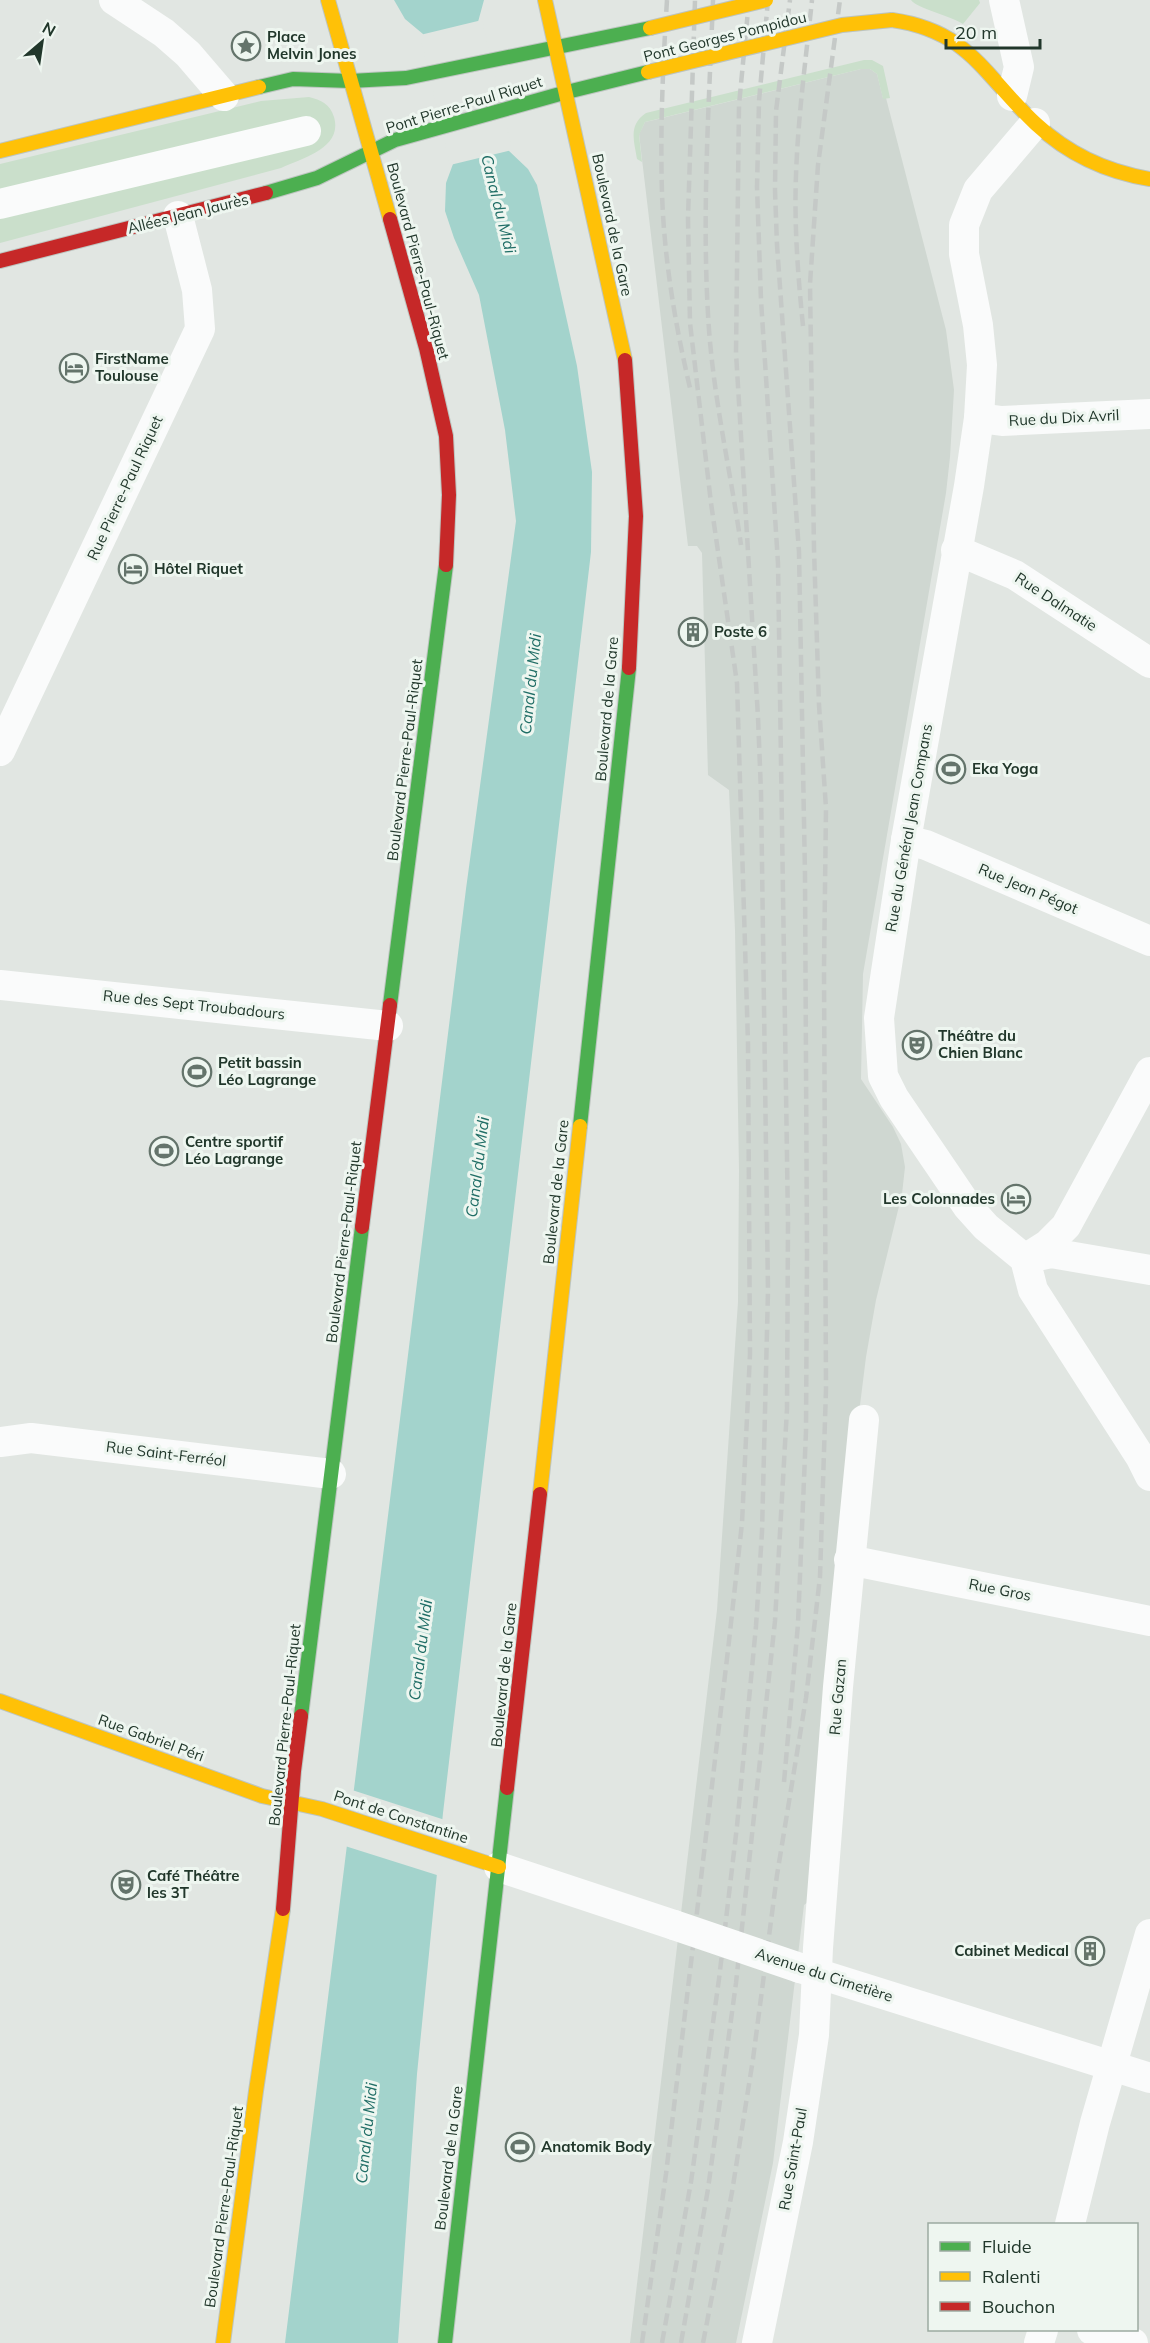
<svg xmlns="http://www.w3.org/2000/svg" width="1150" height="2343" font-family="Mulish,sans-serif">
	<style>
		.built { fill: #cfd7d1 }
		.green { fill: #cadfcb }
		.water { fill: #a3d3cc }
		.pier { fill: #e1e6e2 }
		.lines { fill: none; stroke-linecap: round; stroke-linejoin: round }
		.fast-casing { stroke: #bdc5c0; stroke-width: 16 }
		.slow-casing { stroke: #bdc5c0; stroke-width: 16 }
		.jam-casing { stroke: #bdc5c0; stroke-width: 16 }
		.street { stroke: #fafbfb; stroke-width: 30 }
		.fast { stroke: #4caf50; stroke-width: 14 }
		.slow { stroke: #ffc107; stroke-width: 14 }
		.jam { stroke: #c62828; stroke-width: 14 }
		.rail { stroke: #c5c9c7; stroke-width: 4.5; stroke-dasharray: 12 6; stroke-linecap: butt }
		.slow-bridge-casing { stroke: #bcc3be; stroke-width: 16; stroke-linecap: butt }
		.street-bridge { stroke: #fafbfb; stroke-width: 30 }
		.slow-bridge { stroke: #ffc107; stroke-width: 14 }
		.labels { text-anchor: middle; stroke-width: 6; stroke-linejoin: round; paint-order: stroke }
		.poi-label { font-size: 15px; font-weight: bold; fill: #21372b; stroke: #eef6f0; text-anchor: start }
		.street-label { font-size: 15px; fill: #21372b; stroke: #eef6f0 }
		.water-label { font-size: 16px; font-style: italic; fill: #206e66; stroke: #eef6f0 }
	</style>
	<rect width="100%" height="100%" fill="#e1e6e2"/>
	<!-- built -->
	<polygon class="built" points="861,69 870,69 877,74 883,98 886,98 946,330 954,390 950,457 946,493 863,974 861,1079 893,1127 901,1144 905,1167 902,1194 876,1300 866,1357 847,1509 812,1899 804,1905 773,2163 736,2343 630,2343 717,1610 738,1302 739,1170 735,930 729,790 708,775 702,553 697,546 688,546 639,134 645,122 654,120"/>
	<!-- green -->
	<g class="green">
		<path d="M911 0H979L980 3 963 24C951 16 916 8 911 0Z"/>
		<path d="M864 60H872L883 66 890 98 883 99 877 74 870 69H861L645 122 639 135 642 162 637 159C634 141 628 125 646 113Z"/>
		<path d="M309 97C321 100 330 104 334 117 343 148 303 158 281 168L0 243V164L261 101Z"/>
	</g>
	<!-- water -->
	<polygon class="water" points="394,0 484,0 478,22 508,150 528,169 537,185 577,366 592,472 591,552 443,1813 417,2074 398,2343 285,2343 466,889 516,521 505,430 479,295 454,238 445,211 446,183 453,164 423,34 405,19"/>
	<!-- pier -->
	<g class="pier">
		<polygon points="482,20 512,150 450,165 420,35"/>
		<polygon points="352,1790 445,1820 440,1876 345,1846"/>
	</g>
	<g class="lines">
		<!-- fast casing -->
		<g class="fast-casing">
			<g id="fast">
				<polyline points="259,87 293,79 350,81 406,78 650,28"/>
				<polyline points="266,193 317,178 395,140 567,92 648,72"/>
				<polyline points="390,1005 446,565"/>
				<polyline points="580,1126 629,668"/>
				<polyline points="301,1716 362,1227"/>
				<polyline points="445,2343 507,1788"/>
			</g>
		</g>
		<!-- slow casing -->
		<g class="slow-casing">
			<g id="slow">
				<polyline points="328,0 390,219"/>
				<polyline points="545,0 625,360"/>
				<path d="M892 20C970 31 984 76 1036 124 1068 154 1107 172 1150 179"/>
				<polyline points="0,151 259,87"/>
				<polyline points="540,1494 580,1126"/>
				<polyline points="0,1701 262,1796 322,1809 499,1867"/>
				<polyline points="223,2343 256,2091 283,1909"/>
			</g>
		</g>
		<!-- jam casing -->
		<g class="jam-casing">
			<g id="jam">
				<polyline points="390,219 426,348 446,436 449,495 446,565"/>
				<polyline points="0,261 266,193"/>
				<polyline points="625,360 636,516 629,668"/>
				<polyline points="362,1227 390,1005"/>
				<polyline points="507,1788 540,1494"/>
				<polyline points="283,1909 294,1771 301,1716"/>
			</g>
		</g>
		<!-- street -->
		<g class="street">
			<polyline points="114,0 164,33 188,54 224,96"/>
			<polyline points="1004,0 1019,67 1012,96"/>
			<polyline points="1035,123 978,190 964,225 964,254 978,325 982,365 979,418 969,486 906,840 879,1018 883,1076 894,1098 968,1207 986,1227 1025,1259 1033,1290 1141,1458 1150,1476"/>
			<polyline points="0,204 306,131"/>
			<polyline points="979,418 1002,421 1150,414"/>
			<polyline points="956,550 1015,575 1150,663"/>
			<polyline points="0,751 200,329 197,290 178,216"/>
			<polyline points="906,840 926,845 1150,941"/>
			<polyline points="0,985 388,1026"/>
			<polyline points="1028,1258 1051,1253 1150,1270"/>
			<polyline points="1025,1259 1047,1245 1066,1226 1150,1072"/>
			<polyline points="0,1442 31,1438 331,1474"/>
			<polyline points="849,1560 1150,1621"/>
			<polyline points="499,1867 674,1925"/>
			<polyline points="800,1968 1150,2078"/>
			<polyline points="1070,2224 1095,2123 1150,1934"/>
			<polyline points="1092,2330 1133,2343"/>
			<polyline points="757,2343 798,2142 814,2035 818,1948 838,1687 864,1420"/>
			<polyline points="1039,2343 1043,2330"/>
		</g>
		<!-- fast -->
		<use href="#fast" class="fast"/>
		<!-- slow -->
		<use href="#slow" class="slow"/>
		<!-- jam -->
		<use href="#jam" class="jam"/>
		<!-- rail -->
		<g class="rail">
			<path d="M667 0C663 64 660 128 662 193 664 258 675 324 690 388"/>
			<path d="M713 0C709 105 702 210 708 314 712 392 730 468 741 545"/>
			<path d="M803 326C798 276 794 225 796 175 798 116 806 58 812 0"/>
			<polyline points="784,1782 798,1624 806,1431 807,1254 805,875 799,552 777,245 775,190 776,111 790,0"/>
			<polyline points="642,2343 666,2174 728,1650 742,1523 750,1354 748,1043 737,683 711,503 690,323 688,218 695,0"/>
			<polyline points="662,2343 691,2182 719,1979 737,1826 756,1626 762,1532 768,1291 761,792 758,717 736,353 739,105 749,0"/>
			<polyline points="681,2343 708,2189 736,1983 775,1621 787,1409 788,1223 778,563 761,300 757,187 759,101 768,0"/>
			<polyline points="703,2343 732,2192 753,2059 777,1875 806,1698 820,1577 826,1389 824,969 826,808 819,705 814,549 810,284 818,165 840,0"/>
		</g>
		<!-- slow-bridge casing -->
		<g class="slow-bridge-casing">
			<g id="slow-bridge">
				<polyline points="650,28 766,0"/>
				<polyline points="648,72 842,25 892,20"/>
			</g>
		</g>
		<!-- street-bridge -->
		<polyline class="street-bridge" points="674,1925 800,1968"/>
		<!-- slow-bridge -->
		<use href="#slow-bridge" class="slow-bridge"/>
	</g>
	<!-- icons -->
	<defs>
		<g id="sight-ring" transform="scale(1.5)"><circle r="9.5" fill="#eef6f0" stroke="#64746b" stroke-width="1.5"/><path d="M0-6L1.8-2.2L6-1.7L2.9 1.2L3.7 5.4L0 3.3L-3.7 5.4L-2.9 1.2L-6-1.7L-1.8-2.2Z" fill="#64746b"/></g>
		<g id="hotel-ring" transform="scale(1.5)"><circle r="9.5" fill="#eef6f0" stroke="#64746b" stroke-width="1.5"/><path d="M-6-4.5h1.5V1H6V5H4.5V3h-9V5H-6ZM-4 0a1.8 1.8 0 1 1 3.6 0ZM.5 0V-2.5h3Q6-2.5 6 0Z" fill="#64746b"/></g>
		<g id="building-ring" transform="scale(1.5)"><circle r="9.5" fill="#eef6f0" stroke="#64746b" stroke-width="1.5"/><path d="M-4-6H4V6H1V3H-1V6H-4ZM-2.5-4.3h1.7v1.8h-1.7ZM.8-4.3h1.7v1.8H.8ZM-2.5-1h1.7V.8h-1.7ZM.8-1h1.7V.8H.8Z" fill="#64746b"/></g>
		<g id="stadium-ring" transform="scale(1.5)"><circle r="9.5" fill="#eef6f0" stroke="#64746b" stroke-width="1.5"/><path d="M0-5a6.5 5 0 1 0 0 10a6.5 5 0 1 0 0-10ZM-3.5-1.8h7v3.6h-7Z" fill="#64746b"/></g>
		<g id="theatre-ring" transform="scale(1.5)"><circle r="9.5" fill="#eef6f0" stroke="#64746b" stroke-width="1.5"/><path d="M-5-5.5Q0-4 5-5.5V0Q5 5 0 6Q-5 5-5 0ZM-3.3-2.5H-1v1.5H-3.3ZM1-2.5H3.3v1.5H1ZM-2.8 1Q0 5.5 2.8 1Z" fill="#64746b"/></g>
	</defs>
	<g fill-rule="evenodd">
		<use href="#sight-ring" x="246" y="46"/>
		<use href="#hotel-ring" x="74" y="368"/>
		<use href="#hotel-ring" x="133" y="569"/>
		<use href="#building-ring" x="693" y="632"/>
		<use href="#stadium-ring" x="951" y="769"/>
		<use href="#theatre-ring" x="917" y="1045"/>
		<use href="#stadium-ring" x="197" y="1072"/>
		<use href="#stadium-ring" x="164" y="1151"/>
		<use href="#hotel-ring" x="1016" y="1199"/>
		<use href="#theatre-ring" x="126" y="1885"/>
		<use href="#building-ring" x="1090" y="1951"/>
		<use href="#stadium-ring" x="520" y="2147"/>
	</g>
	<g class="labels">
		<!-- poi labels -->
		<g class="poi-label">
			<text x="267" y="42">Place<tspan x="267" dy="17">Melvin Jones</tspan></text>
			<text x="95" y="364">FirstName<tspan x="95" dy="17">Toulouse</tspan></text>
			<text x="154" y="574">Hôtel Riquet</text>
			<text x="714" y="637">Poste 6</text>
			<text x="972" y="774">Eka Yoga</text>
			<text x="938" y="1041">Théâtre du<tspan x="938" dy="17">Chien Blanc</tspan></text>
			<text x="218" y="1068">Petit bassin<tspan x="218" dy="17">Léo Lagrange</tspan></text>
			<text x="185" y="1147">Centre sportif<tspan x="185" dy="17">Léo Lagrange</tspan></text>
			<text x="995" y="1204" text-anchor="end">Les Colonnades</text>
			<text x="147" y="1881">Café Théâtre<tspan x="147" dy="17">les 3T</tspan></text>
			<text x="1069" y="1956" text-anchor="end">Cabinet Medical</text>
			<text x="541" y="2152">Anatomik Body</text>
		</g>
		<!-- street labels -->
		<g class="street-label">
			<text transform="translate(725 37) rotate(-14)" y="5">Pont Georges Pompidou</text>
			<text transform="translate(464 105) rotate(-17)" y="5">Pont Pierre-Paul Riquet</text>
			<text transform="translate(188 214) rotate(-14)" y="5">Allées Jean Jaurès</text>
			<text transform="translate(612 225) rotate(78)" y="5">Boulevard de la Gare</text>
			<text transform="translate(418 261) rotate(75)" y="5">Boulevard Pierre-Paul-Riquet</text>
			<text transform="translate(1064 418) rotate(-3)" y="5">Rue du Dix Avril</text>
			<text transform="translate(125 488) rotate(-65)" y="5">Rue Pierre-Paul Riquet</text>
			<text transform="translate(1056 602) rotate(33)" y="5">Rue Dalmatie</text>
			<text transform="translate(607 709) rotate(-85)" y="5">Boulevard de la Gare</text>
			<text transform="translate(405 760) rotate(-83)" y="5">Boulevard Pierre-Paul-Riquet</text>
			<text transform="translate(909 828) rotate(-80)" y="5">Rue du Général Jean Compans</text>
			<text transform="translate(1028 889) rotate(23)" y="5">Rue Jean Pégot</text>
			<text transform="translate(194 1005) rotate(6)" y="5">Rue des Sept Troubadours</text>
			<text transform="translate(556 1192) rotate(-84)" y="5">Boulevard de la Gare</text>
			<text transform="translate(344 1242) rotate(-83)" y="5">Boulevard Pierre-Paul-Riquet</text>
			<text transform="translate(166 1454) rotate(7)" y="5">Rue Saint-Ferréol</text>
			<text transform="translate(1000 1590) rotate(11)" y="5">Rue Gros</text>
			<text transform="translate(504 1675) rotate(-84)" y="5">Boulevard de la Gare</text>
			<text transform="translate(838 1697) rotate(-85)" y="5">Rue Gazan</text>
			<text transform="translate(285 1725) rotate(-84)" y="5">Boulevard Pierre-Paul-Riquet</text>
			<text transform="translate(151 1738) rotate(20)" y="5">Rue Gabriel Péri</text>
			<text transform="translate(401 1817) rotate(18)" y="5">Pont de Constantine</text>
			<text transform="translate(824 1975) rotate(18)" y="5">Avenue du Cimetière</text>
			<text transform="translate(449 2158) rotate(-83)" y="5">Boulevard de la Gare</text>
			<text transform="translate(793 2159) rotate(-80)" y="5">Rue Saint-Paul</text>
			<text transform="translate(224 2207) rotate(-82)" y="5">Boulevard Pierre-Paul-Riquet</text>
		</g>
		<!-- water labels -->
		<g class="water-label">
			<text transform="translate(499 204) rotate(76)" y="6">Canal du Midi</text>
			<text transform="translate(530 684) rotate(-84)" y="6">Canal du Midi</text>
			<text transform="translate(477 1167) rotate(-83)" y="6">Canal du Midi</text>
			<text transform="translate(420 1650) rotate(-83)" y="6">Canal du Midi</text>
			<text transform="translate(366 2133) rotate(-84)" y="6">Canal du Midi</text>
		</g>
	</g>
	<!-- legend -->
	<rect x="928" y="2223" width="210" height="108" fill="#eef6f0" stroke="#9caaa1" stroke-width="1.5"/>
	<rect x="940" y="2242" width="30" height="9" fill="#4caf50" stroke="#9caaa1" stroke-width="1.5"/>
	<text x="982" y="2253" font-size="18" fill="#21372b">Fluide</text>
	<rect x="940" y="2272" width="30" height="9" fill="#ffc107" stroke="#9caaa1" stroke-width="1.5"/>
	<text x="982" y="2283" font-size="18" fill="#21372b">Ralenti</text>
	<rect x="940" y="2302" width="30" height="9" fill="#c62828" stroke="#9caaa1" stroke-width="1.5"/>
	<text x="982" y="2313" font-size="18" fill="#21372b">Bouchon</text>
	<!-- north arrow -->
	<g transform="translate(42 42) rotate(29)" stroke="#eef6f0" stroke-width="4.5" paint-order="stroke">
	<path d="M0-4.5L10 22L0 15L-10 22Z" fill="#21372b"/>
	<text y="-9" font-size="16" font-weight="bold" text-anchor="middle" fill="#21372b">N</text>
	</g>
	<!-- scale -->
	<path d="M946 39v9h94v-9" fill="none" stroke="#21372b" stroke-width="3"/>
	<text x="955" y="39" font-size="18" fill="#21372b" stroke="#eef6f0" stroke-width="4.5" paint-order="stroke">20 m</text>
</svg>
